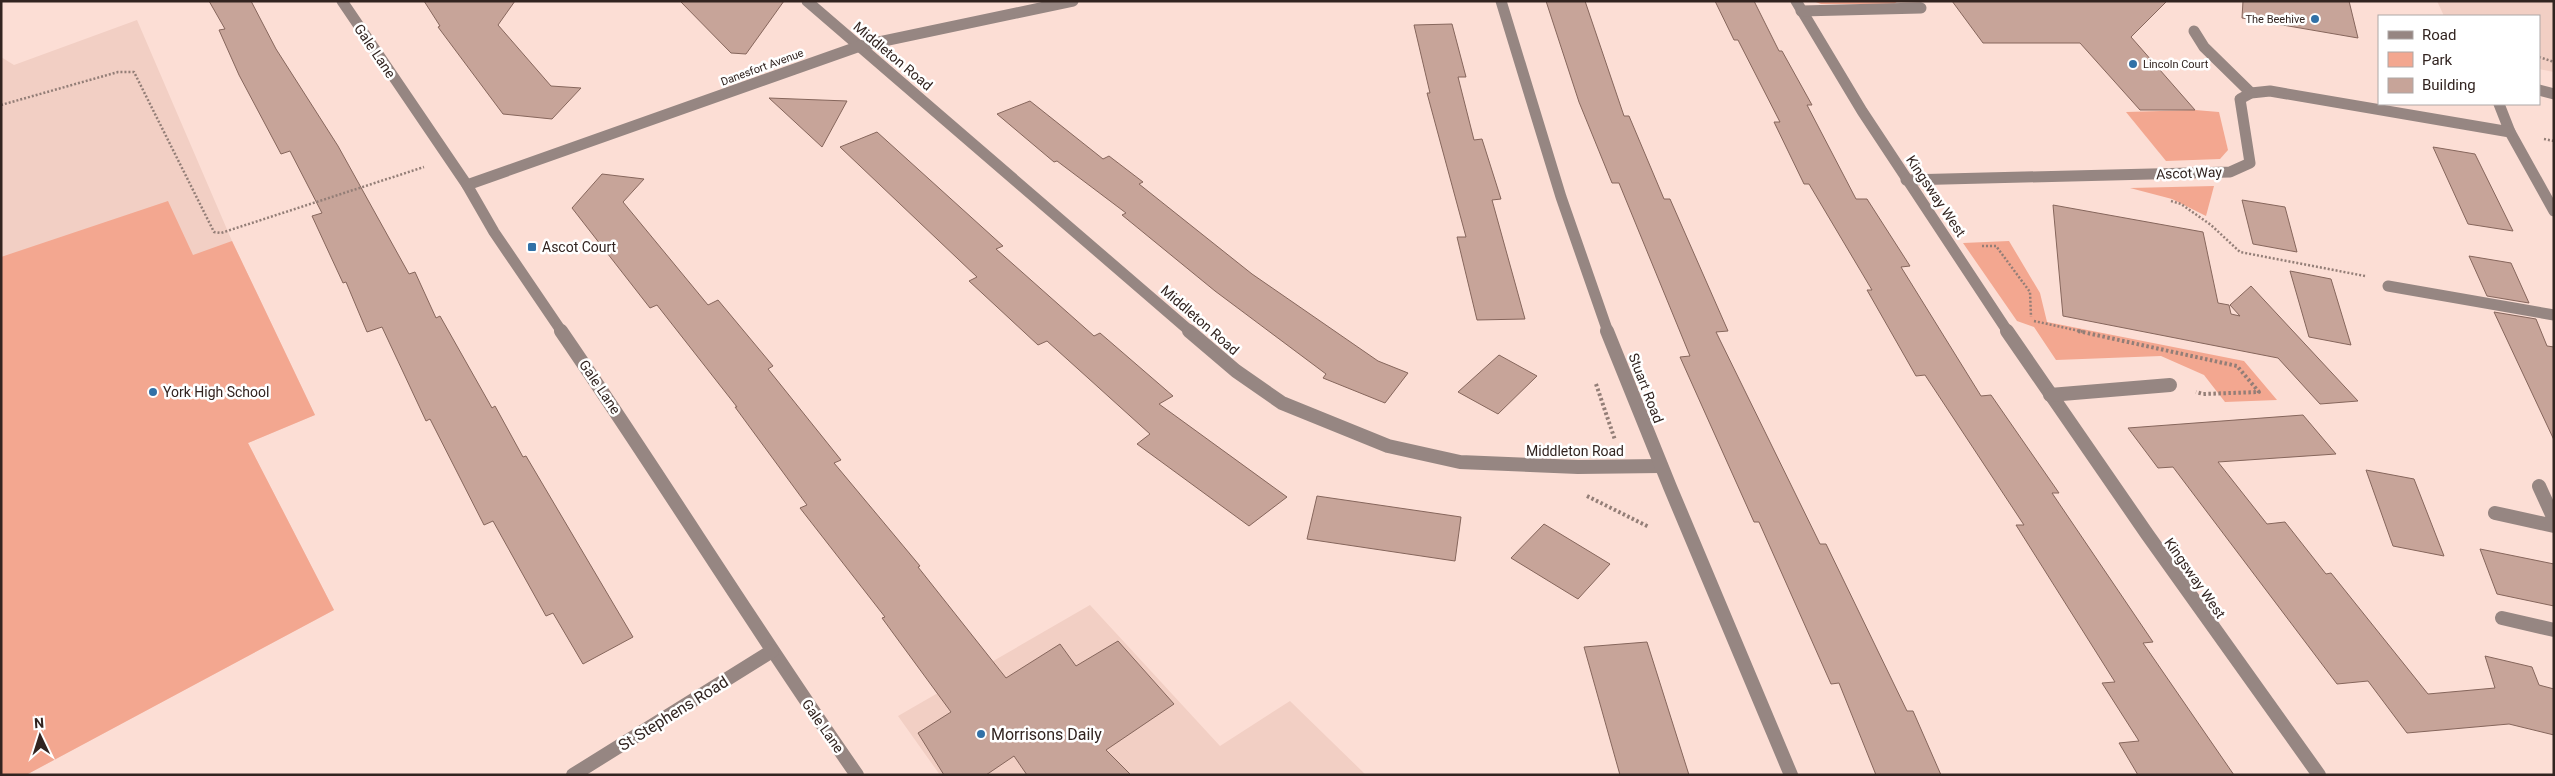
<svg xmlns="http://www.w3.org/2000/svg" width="2555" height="776" font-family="Roboto,sans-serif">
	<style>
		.built { fill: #f2cfc4 }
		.green { fill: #f3a790 }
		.building { fill: #c7a499; stroke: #86665c }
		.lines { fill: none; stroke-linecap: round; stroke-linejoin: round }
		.path-far1 { stroke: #937e77; stroke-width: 2.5; stroke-dasharray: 2 2; stroke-linecap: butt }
		.path { stroke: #937e77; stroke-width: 4; stroke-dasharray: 2.5 2.5; stroke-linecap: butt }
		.minor-far1 { stroke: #968682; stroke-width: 11 }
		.minor { stroke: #968682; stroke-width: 14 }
		.poi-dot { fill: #3171a7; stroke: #fff; stroke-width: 2 }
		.labels { text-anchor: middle; stroke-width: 5; stroke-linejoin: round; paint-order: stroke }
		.far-poi-label { font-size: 11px; fill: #322420; stroke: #fff; text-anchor: end }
		.far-street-label { font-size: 11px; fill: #322420; stroke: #fff }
		.street-label { font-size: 14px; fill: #322420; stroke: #fff }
		.poi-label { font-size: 14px; fill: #322420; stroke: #fff; text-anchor: start }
		.near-street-label { font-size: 16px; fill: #322420; stroke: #fff }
		.near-poi-label { font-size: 16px; fill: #322420; stroke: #fff; text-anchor: start }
	</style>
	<rect width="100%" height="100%" fill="#fcded5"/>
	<!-- built -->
	<g class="built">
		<polygon points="2437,1 2554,1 2554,72 2539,69 2539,16 2444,16"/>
		<polygon points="137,20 232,241 315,415 248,443 334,610 26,775 1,775 1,57 14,65"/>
		<polygon points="1090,605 1220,746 1290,701 1366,775 940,775 898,716"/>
	</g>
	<!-- green -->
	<g class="green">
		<polygon points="1813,1 1898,1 1894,4 1821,4"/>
		<polygon points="2195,110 2219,112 2228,150 2220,159 2166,161 2126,112"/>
		<polygon points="2214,186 2206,216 2172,199 2130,188"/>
		<polygon points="168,201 193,255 232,241 315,415 248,443 334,610 26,775 1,775 1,257"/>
		<polygon points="2009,241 2040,293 2047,322 2244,361 2277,400 2225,402 2204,375 2161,356 2056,360 2034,327 2017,321 1963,243"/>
	</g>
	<!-- building -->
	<g class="building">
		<polygon points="209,1 251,1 276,49 338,146 409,274 415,272 436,318 440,316 492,408 495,406 523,457 526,456 633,637 583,664 553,613 546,616 493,521 484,525 430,419 426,421 382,327 367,332 346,282 343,283 312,216 322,213 290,151 281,154 239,75 219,30 225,29"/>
		<polygon points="424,1 515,1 498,25 551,86 581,88 552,119 503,114 438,27 440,26"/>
		<polygon points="680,1 784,1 746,54 731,53"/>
		<polygon points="1546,1 1585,1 1624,116 1629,116 1664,199 1670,199 1728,331 1716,332 1820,544 1826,544 1907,711 1913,711 1941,775 1876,775 1839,683 1831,684 1759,522 1754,522 1680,357 1690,356 1619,183 1612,183 1579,102"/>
		<polygon points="1715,1 1754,1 1779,51 1782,51 1812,105 1807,105 1856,199 1867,199 1910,266 1901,267 1981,396 1991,395 2059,493 2052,493 2153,642 2143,643 2234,775 2138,775 2119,743 2139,741 2102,683 2115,682 2016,525 2024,525 1925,375 1916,376 1867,290 1872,290 1809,184 1804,184 1774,122 1780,122 1738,40 1734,40"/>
		<polygon points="1952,1 2167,1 2131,37 2195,110 2140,110 2080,43 1983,43"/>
		<polygon points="2243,1 2349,1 2358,38 2242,18"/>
		<polygon points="1452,24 1466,77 1458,77 1474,140 1482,139 1501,199 1492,200 1525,319 1477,320 1457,237 1466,237 1427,93 1430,93 1414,25"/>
		<polygon points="769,98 847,101 822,147"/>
		<polygon points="1030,101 1103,159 1109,156 1143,182 1139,184 1252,274 1378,361 1408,373 1385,403 1323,378 1326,374 1215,291 1122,215 1126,213 1057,161 1054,162 997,114"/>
		<polygon points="877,132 1003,246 996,249 1094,336 1100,333 1173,396 1159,404 1287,497 1249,526 1137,444 1150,434 1047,341 1038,345 969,281 977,277 840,147"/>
		<polygon points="2433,147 2475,154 2513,231 2468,224"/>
		<polygon points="602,174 644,179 623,202 708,305 718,300 773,366 768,369 841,460 834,463 920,566 918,567 1006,678 1060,644 1076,666 1118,641 1174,704 1106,750 1131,775 1027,775 1014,756 986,775 944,775 918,733 951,712 882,618 885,617 800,508 807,505 735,407 737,407 657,305 650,308 572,208"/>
		<polygon points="2242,200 2285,207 2297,252 2253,244"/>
		<polygon points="2053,205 2203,232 2218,303 2229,305 2231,314 2240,316 2230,305 2251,286 2358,401 2320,404 2278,358 2063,316"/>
		<polygon points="2469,256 2511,263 2529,303 2487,296"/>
		<polygon points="2290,271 2331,279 2351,345 2309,337"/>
		<polygon points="2494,312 2536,319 2547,346 2554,347 2554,440"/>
		<polygon points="1499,355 1537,376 1498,414 1458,392"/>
		<polygon points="2303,415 2336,454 2218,462 2267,524 2285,522 2326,574 2331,573 2428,694 2495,688 2485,656 2532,667 2539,685 2554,689 2554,735 2509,724 2407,733 2368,681 2337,684 2173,467 2158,468 2128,428"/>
		<polygon points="2366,470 2414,479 2444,556 2393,546"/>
		<polygon points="1317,496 1461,517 1455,561 1307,539"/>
		<polygon points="1544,524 1610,564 1578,599 1511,558"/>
		<polygon points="2480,549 2554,564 2554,606 2497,594"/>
		<polygon points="1647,642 1689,775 1620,775 1584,647"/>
	</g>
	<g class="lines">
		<!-- path-far1 -->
		<g class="path-far1">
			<polyline points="2539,57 2554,62"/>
			<polyline points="1,105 118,72 134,72 214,232 221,233 424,167"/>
			<polyline points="2544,139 2554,141"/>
			<polyline points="2171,201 2181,204 2211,225 2240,252 2365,276"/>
			<polyline points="1982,246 1996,246 2030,292 2031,317"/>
			<polyline points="2034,321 2084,332"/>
		</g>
		<!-- path -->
		<g class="path">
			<polyline points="2078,331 2237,366 2259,392 2203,394 2196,392"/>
			<polyline points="1596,384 1615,440"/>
			<polyline points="1587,496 1649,527"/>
		</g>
		<!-- minor-far1 -->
		<g class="minor-far1">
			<polyline points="342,1 467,185 494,232 562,332"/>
			<polyline points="807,1 1191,332"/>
			<polyline points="1501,1 1561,197 1608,332"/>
			<polyline points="1796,1 1862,111 2008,332"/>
			<polyline points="1801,11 1921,8"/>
			<polyline points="2194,31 2204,47 2251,93"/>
			<polyline points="2539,90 2554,94"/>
			<polyline points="2499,104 2510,132 2554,211"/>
			<polyline points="1906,180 2230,172 2250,163 2240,99 2251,93 2270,91 2510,132"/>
			<polyline points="467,185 860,46 1073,1"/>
			<polyline points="2388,286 2554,315"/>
		</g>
		<!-- minor -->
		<g class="minor">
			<path d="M561 331C662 478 755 629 857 775"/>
			<polyline points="1189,331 1236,371 1282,403 1388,446 1460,462 1578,467 1661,466"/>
			<polyline points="1607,331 1670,487 1791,775"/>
			<polyline points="2007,331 2147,534 2319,775"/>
			<polyline points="2050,395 2170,385"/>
			<polyline points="2539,486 2554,519"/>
			<polyline points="2495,513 2554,526"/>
			<polyline points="2502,618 2554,630"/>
			<polyline points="573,775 772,651"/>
		</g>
	</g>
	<!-- markers -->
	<g class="poi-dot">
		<circle cx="2315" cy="19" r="5"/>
		<circle cx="2133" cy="64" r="5"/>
		<rect x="527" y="242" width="10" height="10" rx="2.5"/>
		<circle cx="153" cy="392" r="5"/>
		<circle cx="981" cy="734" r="5"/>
	</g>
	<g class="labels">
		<!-- far-poi labels -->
		<g class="far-poi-label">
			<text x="2305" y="23">The Beehive</text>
			<text x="2143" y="68" text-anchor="start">Lincoln Court</text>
		</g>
		<!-- far-street labels -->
		<g class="far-street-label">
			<text transform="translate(762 67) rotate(-20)" y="4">Danesfort Avenue</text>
		</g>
		<!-- street labels -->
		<g class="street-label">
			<text transform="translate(375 51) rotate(56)" y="5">Gale Lane</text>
			<text transform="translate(893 56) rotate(40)" y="5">Middleton Road</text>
			<text transform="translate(2189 173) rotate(-2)" y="5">Ascot Way</text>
			<text transform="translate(1936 196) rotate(56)" y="5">Kingsway West</text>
			<text transform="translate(1200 320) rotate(41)" y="5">Middleton Road</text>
			<text transform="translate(600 387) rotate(56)" y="5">Gale Lane</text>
			<text transform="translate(1646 388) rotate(69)" y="5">Stuart Road</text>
			<text x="1575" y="456">Middleton Road</text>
			<text transform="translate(2195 578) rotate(55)" y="5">Kingsway West</text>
			<text transform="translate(823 726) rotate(55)" y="5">Gale Lane</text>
		</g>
		<!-- poi labels -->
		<g class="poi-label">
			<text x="542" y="252">Ascot Court</text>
			<text x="163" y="397">York High School</text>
		</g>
		<!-- near-street labels -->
		<g class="near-street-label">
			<text transform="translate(673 713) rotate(-32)" y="6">St Stephens Road</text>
		</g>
		<!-- near-poi labels -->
		<g class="near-poi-label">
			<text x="991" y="740">Morrisons Daily</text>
		</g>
	</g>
	<!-- border -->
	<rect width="2555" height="776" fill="none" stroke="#322420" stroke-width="5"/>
	<!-- legend -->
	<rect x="2378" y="15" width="162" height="90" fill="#ffffff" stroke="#ada7a6"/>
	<rect x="2388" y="31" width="25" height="8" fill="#968682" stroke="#ada7a6"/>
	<text x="2422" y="40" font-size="15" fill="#322420">Road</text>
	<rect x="2388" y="52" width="25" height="15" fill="#f3a790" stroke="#ada7a6"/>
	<text x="2422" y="65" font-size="15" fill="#322420">Park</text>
	<rect x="2388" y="78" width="25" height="15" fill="#c7a499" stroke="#ada7a6"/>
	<text x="2422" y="90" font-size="15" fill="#322420">Building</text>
	<!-- north arrow -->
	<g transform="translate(40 736) rotate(356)" stroke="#ffffff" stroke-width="4" paint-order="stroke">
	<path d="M0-4L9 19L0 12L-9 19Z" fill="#322420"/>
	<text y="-8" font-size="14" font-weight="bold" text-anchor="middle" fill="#322420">N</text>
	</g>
</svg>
